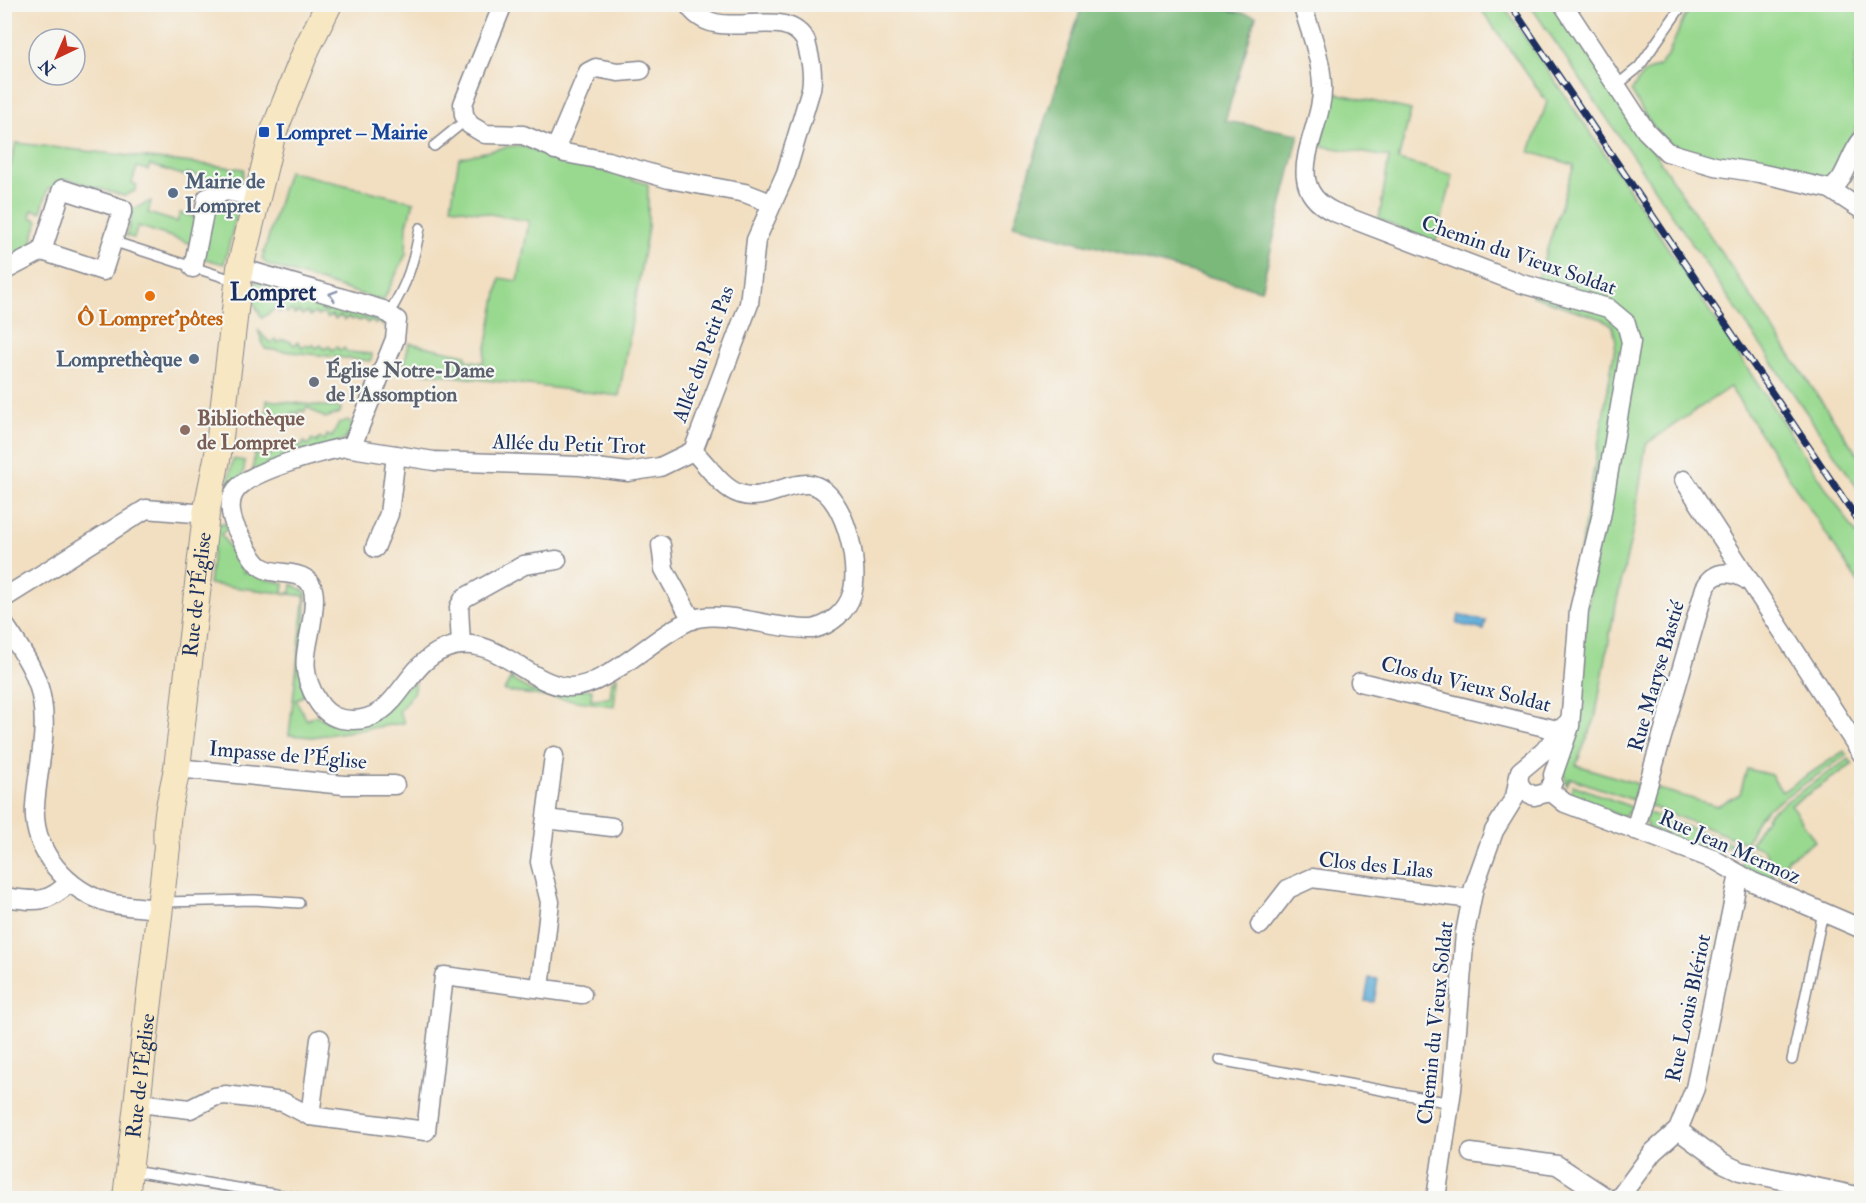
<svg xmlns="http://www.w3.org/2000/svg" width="1866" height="1203" font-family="'IM FELL Double Pica',serif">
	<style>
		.green { fill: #99d98f; stroke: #5a8476; stroke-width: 1.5 }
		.forest { fill: #7ab97a; stroke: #4a746c; stroke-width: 1.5 }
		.water { fill: #5dacd7; stroke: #3c6e9a; stroke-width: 1.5 }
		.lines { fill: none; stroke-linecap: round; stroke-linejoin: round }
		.lane-casing { stroke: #868790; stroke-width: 12 }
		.street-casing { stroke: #868790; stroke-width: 21 }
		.secondary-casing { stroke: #868790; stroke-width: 28 }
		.lane { stroke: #fff; stroke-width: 9 }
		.street { stroke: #fff; stroke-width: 18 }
		.secondary { stroke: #f8e7c3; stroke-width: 26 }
		.rail-casing { stroke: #1b2f5e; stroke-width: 7 }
		.rail { stroke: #f6f6f2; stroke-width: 4.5; stroke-dasharray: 14; stroke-linecap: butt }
		.oneway { stroke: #8d97ae }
		.transit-dot { fill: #1a4fb4; stroke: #f6f6f2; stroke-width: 2 }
		.service-dot { fill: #5c6f8a; stroke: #f6f6f2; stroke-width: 2 }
		.food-dot { fill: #e8710a; stroke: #f6f6f2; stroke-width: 2 }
		.worship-dot { fill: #6b7280; stroke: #f6f6f2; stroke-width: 2 }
		.education-dot { fill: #8d6e63; stroke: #f6f6f2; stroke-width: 2 }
		.labels { text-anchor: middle; stroke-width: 4.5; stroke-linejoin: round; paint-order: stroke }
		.transit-label { font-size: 21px; font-weight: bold; fill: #164399; stroke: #f6f6f2; text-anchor: start }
		.service-label { font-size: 21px; font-weight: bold; fill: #4e5e75; stroke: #f6f6f2; text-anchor: start }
		.street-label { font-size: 21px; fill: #1b2f5e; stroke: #f6f6f2 }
		.food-label { font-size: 21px; font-weight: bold; fill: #c56008; stroke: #f6f6f2 }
		.worship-label { font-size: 21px; font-weight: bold; fill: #5b616d; stroke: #f6f6f2; text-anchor: start }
		.education-label { font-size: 21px; font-weight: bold; fill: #785e54; stroke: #f6f6f2; text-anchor: start }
		.quarter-label { font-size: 24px; font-weight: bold; fill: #1b2f5e; stroke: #f6f6f2 }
	</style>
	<rect width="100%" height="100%" fill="#f6f6f2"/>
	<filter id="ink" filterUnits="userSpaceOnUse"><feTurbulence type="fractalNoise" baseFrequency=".0167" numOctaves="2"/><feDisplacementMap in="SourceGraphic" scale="12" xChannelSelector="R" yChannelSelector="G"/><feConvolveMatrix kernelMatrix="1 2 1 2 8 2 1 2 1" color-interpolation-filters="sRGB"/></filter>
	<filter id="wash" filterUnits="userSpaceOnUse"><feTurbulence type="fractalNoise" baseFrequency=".008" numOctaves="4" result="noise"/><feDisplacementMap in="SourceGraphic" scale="24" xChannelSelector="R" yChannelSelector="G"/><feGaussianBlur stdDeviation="1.35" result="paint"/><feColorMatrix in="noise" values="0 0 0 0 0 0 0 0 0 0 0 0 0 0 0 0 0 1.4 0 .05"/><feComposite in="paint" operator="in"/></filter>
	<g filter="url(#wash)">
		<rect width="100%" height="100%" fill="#f2dfc1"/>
		<!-- green -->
		<g class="green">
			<path d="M1729 4 1861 5V31L1854 67 1855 92 1860 110 1859 123 1831 175 1822 179C1790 173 1691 159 1669 143 1652 130 1642 109 1631 91L1644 73 1659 66 1668 55 1685 16 1694 7Z"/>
			<polygon points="1478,5 1503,5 1635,198 1861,541 1861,587 1730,387 1646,444 1633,530 1613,618 1595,719 1576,765 1638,784 1633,800 1570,778 1567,786 1563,770 1583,696 1584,630 1596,555 1580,552 1616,341 1613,327 1602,319 1532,296 1574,165 1530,152 1547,102"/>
			<polygon points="1530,5 1555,5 1861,460 1861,493"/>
			<polygon points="1331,92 1411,110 1398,160 1453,175 1435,244 1379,219 1389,157 1321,146"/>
			<polygon points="16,143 244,169 242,179 204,196 204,188 197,186 199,176 187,173 186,176 150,165 148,170 137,167 132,183 137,185 135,191 124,196 68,179 48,189 41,212 32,210 30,217 38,220 32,241 34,246 5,262 5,167 10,167"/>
			<polygon points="510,146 527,147 558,161 588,166 648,184 648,227 619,396 403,370 409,343 466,355 466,360 483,363 500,278 518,281 529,221 451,207 459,158"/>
			<path d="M1861 149V197C1851 177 1852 169 1861 149Z"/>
			<polygon points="288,171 414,202 407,224 406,254 383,301 268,265 262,259"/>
			<polygon points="241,199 224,264 202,258 214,200"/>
			<polygon points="151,201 148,213 177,222 180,213 197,218 192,244 138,226 134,238 126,236 132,216 129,211"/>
			<polygon points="255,281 384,322 383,326 380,322 375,324 372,320 367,323 364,319 359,321 356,318 351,320 349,317 344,320 341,316 335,319 332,315 327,318 324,313 318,316 315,313 310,316 307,312 302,315 299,311 294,314 292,310 287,313 284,309 279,312 276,308 262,318 253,301"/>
			<polygon points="258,330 270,343 275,339 278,343 282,340 290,341 294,345 298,342 302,347 306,344 309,347 313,344 316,348 321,345 324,349 329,346 332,350 337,347 340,351 344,348 347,352 372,354 371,361 265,349"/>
			<polygon points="267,400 341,408 340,413 325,418 307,407 304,412 300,410 297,414 293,412 289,418 284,415 281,419 276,417 273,422 268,419 265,425"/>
			<polygon points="348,420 354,425 345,440 253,471 254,454 262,444 256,454 261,458 265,453 270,456 273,451 277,453 281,448 285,451 288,447 293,449 296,444 301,447 304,442 308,445 312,439 317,442 319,438 325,440 327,435 332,437 339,423"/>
			<polygon points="233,459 245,461 243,475 226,491"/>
			<polygon points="219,523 226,524 228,529 221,534 244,573 252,569 264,579 284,583 283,593 291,593 292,584 306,592 304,695 296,700 307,720 316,715 336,726 416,682 413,693 399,711 404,723 312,737 289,735 305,596 209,584 216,527"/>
			<polygon points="515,670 512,680 533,692 538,683 592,690 591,699 610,698 612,681 617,677 614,706 504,691"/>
			<polygon points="1844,751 1847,755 1767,809 1758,818 1746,843 1647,805 1652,787 1717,806 1740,794 1747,769 1771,775 1782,792"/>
			<polygon points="1849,759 1853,764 1791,805 1815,841 1787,859 1780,875 1764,850 1750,844 1769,813"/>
			<polygon points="1573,785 1634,808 1622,817 1570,796"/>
			<polygon points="1646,812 1736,845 1716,849 1714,853 1649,828 1645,822"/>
			<polygon points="1748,850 1760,855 1774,875 1771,882 1740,867"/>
		</g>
		<!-- forest -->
		<polygon class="forest" points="1082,5 1206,5 1256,16 1225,121 1299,134 1261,290 1013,225"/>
		<!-- water -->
		<g class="water">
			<polygon points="1459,615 1486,621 1484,630 1457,624"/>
			<polygon points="1369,978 1378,979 1374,1002 1365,1001"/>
		</g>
	</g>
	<g filter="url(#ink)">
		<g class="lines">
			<!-- lane casing -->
			<g class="lane-casing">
				<g id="lane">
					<polyline points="1616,86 1639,67 1683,4"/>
					<polyline points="434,146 466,120"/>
					<polyline points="112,241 236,281"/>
					<path d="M389 313C407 285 414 261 420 228"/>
					<polyline points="163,902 254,900 299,903"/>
					<polyline points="1219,1060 1451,1103"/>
					<polyline points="1792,1060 1823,912"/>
					<polyline points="132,1171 300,1198"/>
					<polyline points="1808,1198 1811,1187"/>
				</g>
			</g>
			<!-- street casing -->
			<g class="street-casing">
				<g id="street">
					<polyline points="503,4 463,104 464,115 470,125 485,134 523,135 565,153 608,161 669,179 745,193 771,203"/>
					<path d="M688 4C715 49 785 0 806 42 810 58 814 72 811 89L786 173 756 240 749 304 693 451"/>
					<path d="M1302 4C1310 31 1321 57 1322 85 1325 129 1276 185 1334 212L1519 283 1608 308 1626 323 1631 342 1601 517 1579 610 1570 726 1553 775"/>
					<path d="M1563 4 1646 131 1667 152 1715 166 1759 173 1830 189C1847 180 1849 154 1862 140"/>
					<polyline points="555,150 588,72 596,68 618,72 641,70"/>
					<polyline points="1830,189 1862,210"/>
					<polyline points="193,268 207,198 226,191 255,197"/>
					<polyline points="240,268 383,310 397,320 395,339 352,446"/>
					<polyline points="4,271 42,251 62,189 123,209 103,271 42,251"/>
					<path d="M345 447 434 461 580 466 628 472 660 467 693 451C707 464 721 488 740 494 763 502 785 483 808 484 844 487 861 565 852 594 847 611 831 625 813 629 779 631 721 608 691 620 653 636 606 689 568 687 528 684 497 636 454 646 400 658 402 729 342 719 330 717 323 710 317 700 293 661 314 640 314 599 314 563 277 580 260 566 251 559 245 544 239 534 232 522 226 503 236 490 251 470 321 452 345 447Z"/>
					<polyline points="1684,480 1862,754"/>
					<polyline points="661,545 664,569 692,620"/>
					<polyline points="375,548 389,514 396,455"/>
					<polyline points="4,598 146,509 206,514"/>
					<path d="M4 624C20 648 38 672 42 701 48 735 37 771 35 806 32 851 67 891 110 903 126 907 143 907 160 909"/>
					<polyline points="461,645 459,607 464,598 524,565 557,560"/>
					<polyline points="1360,682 1561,731"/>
					<polyline points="177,768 344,785 395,785"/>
					<polyline points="1518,781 1523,790 1534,796 1546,793 1553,782"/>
					<polyline points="1549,790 1565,803 1715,860 1753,882 1862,929"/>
					<polyline points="546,819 612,827"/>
					<path d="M1635 830 1705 588C1715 568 1734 571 1750 582"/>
					<path d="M4 897C36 901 46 905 70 882"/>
					<polyline points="1260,925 1288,889 1312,878 1471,899"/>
					<polyline points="540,988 550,902 540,862 554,756"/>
					<polyline points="139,1103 190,1109 214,1097 225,1095 283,1102 310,1116 426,1131 444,976 582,994"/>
					<polyline points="310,1116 320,1039"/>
					<polyline points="1678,1130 1723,1163 1740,1171 1862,1197"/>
					<polyline points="1471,1153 1557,1165 1607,1198"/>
					<polyline points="1436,1198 1452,1090 1465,933 1474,887 1494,831 1515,797 1520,771 1544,751 1565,725"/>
					<polyline points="1619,1198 1653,1152 1678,1130 1695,1088 1739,874"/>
				</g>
			</g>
			<!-- secondary casing -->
			<g class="secondary-casing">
				<g id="secondary">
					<path id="s1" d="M126 1198 167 847C164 819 172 795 177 768L206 514 218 454 240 268 272 136 307 48 329 4"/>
				</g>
			</g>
			<!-- lane -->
			<use href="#lane" class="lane"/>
			<!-- street -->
			<use href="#street" class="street"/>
			<!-- secondary -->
			<use href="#secondary" class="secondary"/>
			<!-- rail casing -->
			<g class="rail-casing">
				<polyline id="rail" points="1510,4 1862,526"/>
			</g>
			<!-- rail -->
			<use href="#rail" class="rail"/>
		</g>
		<!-- one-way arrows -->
		<defs><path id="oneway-chevron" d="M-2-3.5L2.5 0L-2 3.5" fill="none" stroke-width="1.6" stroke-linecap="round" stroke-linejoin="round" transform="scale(1.5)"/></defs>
		<use class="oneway" href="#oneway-chevron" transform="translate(333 295) rotate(-163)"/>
	</g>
	<!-- markers -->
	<rect class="transit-dot" x="258" y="126" width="12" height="12" rx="3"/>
	<g class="service-dot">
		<circle cx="173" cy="193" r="6"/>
		<circle cx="194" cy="359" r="6"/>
	</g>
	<circle class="food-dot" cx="150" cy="296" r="6"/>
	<circle class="worship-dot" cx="314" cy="382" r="6"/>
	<circle class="education-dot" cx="185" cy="430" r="6"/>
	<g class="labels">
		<!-- transit labels -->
		<g class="transit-label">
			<text x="276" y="139">Lompret – Mairie</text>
		</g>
		<!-- service labels -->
		<g class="service-label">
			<text x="185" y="188">Mairie de<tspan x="185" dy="24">Lompret</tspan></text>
			<text x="182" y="366" text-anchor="end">Lomprethèque</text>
		</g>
		<!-- street labels -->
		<g class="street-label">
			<text transform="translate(1519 255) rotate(19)" y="7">Chemin du Vieux Soldat</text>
			<text transform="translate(703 354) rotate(-70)" y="7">Allée du Petit Pas</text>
			<text transform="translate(569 444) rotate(2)" y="7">Allée du Petit Trot</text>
			<text dy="7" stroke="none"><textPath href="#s1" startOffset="608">Rue de l'Église</textPath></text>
			<text transform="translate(1656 676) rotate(-74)" y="7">Rue Maryse Bastié</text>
			<text transform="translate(1466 684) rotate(14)" y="7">Clos du Vieux Soldat</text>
			<text transform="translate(288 755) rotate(5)" y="7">Impasse de l'Église</text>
			<text transform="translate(1730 847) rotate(24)" y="7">Rue Jean Mermoz</text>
			<text transform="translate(1376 865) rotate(6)" y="7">Clos des Lilas</text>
			<text transform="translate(1688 1008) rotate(-78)" y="7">Rue Louis Blériot</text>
			<text transform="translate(1435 1023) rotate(-84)" y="7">Chemin du Vieux Soldat</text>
			<text dy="7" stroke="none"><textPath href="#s1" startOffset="123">Rue de l'Église</textPath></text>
		</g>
		<!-- food labels -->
		<g class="food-label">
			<text x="150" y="325">Ô Lompret’pôtes</text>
		</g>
		<!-- worship labels -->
		<g class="worship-label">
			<text x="326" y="377">Église Notre-Dame<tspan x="326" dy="24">de l'Assomption</tspan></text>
		</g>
		<!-- education labels -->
		<g class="education-label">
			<text x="197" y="425">Bibliothèque<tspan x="197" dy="24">de Lompret</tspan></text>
		</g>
		<!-- quarter labels -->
		<g class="quarter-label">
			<text x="273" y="300">Lompret</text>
		</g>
	</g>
	<!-- margin -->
	<rect width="1866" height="1203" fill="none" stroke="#f6f6f2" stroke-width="24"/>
	<!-- north arrow -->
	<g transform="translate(57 57) rotate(224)"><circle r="28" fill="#f6f6f2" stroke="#9ea6b7" stroke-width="1.5"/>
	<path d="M0-4.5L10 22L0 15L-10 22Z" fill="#c8321e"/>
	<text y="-9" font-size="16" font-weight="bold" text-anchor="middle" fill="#1b2f5e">N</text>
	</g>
</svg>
